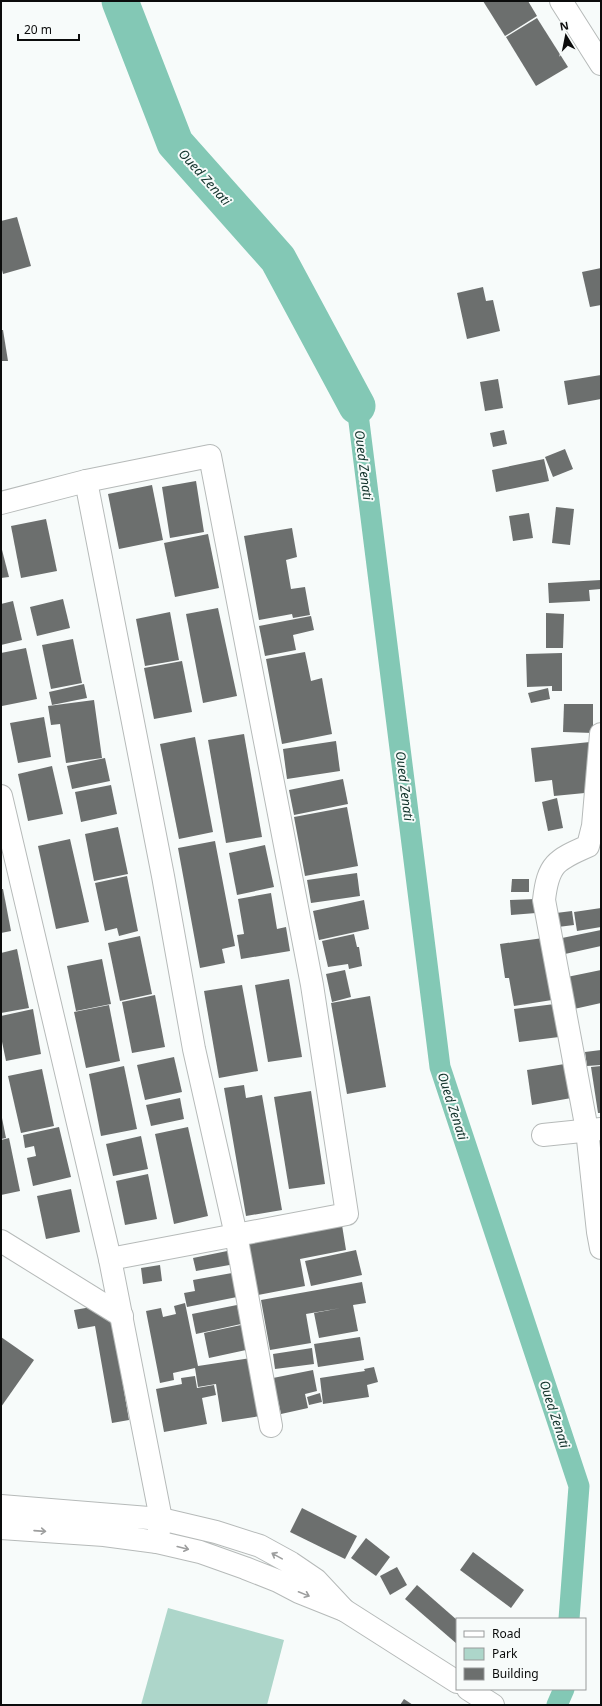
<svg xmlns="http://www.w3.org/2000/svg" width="602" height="1706" font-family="'Noto Sans',sans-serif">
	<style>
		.green { fill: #add6ca }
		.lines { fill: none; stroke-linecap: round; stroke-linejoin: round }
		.canal { stroke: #83c8b5; stroke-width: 21 }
		.river { stroke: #83c8b5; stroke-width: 37 }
		.building { fill: #6c6f6e }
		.minor-casing { stroke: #b6bab9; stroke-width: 24 }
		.minor { stroke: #fff; stroke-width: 22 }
		.oneway { stroke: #9d9e9e }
		.labels { text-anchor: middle; stroke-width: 4; stroke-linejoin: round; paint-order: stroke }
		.water-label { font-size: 13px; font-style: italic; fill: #12332b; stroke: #f7fbfa }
	</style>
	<rect width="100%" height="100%" fill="#f7fbfa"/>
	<!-- green -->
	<polygon class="green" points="168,1608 284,1640 267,1705 141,1705"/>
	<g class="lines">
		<!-- canal -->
		<g class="canal">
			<polyline points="357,406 440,1067 579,1486 569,1619"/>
			<polyline points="557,1705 564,1689"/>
		</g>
		<!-- river -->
		<polyline class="river" points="120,1 175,143 278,259 357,406"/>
	</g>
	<!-- building -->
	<g class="building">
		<polygon points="483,1 528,1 537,16 505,36"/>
		<polygon points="537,18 568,67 536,86 506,37"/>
		<polygon points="17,217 31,266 3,274 1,266 1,221"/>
		<polygon points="601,268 601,305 590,307 582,272"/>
		<polygon points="483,287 486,301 493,300 500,331 467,339 457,293"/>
		<polygon points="1,330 3,330 8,361 1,361"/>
		<polygon points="601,375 601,399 568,405 564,381"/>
		<polygon points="498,379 503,408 485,411 480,382"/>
		<polygon points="504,430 507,444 493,447 490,433"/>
		<polygon points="565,449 573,469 553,477 545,457"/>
		<polygon points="544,459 549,481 496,492 492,470"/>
		<polygon points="196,481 204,532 170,538 162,487"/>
		<polygon points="152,485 163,540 119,549 108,494"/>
		<polygon points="556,507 574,509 570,545 552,543"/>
		<polygon points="529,513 533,538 513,541 509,516"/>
		<polygon points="46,519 57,571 21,578 11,526"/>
		<polygon points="292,528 297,557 286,560 291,589 305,587 310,615 293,618 292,614 259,620 244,536"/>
		<polygon points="208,534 219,588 175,597 164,543"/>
		<polygon points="1,546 9,577 1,578"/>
		<polygon points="601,580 601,589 589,590 590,601 549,603 548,583"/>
		<polygon points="63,599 70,628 37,636 30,607"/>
		<polygon points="13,601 22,640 1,645 1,604"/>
		<polygon points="218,608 237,696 203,703 186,614"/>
		<polygon points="170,612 179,660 145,666 136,619"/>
		<polygon points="546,613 564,614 563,648 546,648"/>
		<polygon points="311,616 314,630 293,635 296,650 265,656 259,626"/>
		<polygon points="73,639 82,683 51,689 42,645"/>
		<polygon points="26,648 37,699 2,706 1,653"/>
		<polygon points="305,652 311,681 322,678 332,734 282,744 266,659"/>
		<polygon points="562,653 562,691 552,691 552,686 527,687 526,654"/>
		<polygon points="182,661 192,712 154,719 144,668"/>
		<polygon points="84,684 87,698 52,705 49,692"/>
		<polygon points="548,688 550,699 531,703 528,693"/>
		<polygon points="94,700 102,758 66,763 60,724 51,725 48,706"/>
		<polygon points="564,704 593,704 593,733 563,732"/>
		<polygon points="44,717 51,757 18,763 10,723"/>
		<polygon points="244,734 262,837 226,843 208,740"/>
		<polygon points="195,737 213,832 179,839 160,744"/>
		<polygon points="336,741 340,771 287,779 283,749"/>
		<polygon points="590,742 595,792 554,796 552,780 535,782 531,748"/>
		<polygon points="105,758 110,781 72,789 67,766"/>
		<polygon points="52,766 63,814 28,821 18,774"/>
		<polygon points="343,779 348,804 294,815 289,790"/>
		<polygon points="111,785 117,814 81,822 75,792"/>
		<polygon points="557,798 563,828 548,831 542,802"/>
		<polygon points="347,807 358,866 305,876 294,817"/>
		<polygon points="118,827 128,874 94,881 85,834"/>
		<polygon points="70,839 89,922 56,929 38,846"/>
		<polygon points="215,841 235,946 222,949 225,963 200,968 178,848"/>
		<polygon points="265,845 274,887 237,895 229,853"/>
		<polygon points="357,873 360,896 311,903 307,880"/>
		<polygon points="127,876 138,931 119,936 117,928 105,931 95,883"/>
		<polygon points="512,879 529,879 529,892 511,892"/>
		<polygon points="1,889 3,889 11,931 1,933"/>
		<polygon points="271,893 277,929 286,927 290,951 241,959 237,935 244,934 238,899"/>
		<polygon points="536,899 536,913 511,915 510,900"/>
		<polygon points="364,900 369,929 319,940 313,911"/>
		<polygon points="601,908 601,927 577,931 574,912"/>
		<polygon points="572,911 574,925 558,927 556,913"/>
		<polygon points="601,930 601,946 565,954 562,938"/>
		<polygon points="354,934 357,947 359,947 362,966 349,969 348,964 328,967 322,941"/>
		<polygon points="140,936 152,994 120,1001 108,943"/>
		<polygon points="543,938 552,1000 514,1006 509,978 505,978 500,944"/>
		<polygon points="17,949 29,1008 1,1013 1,953"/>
		<polygon points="102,959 111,1004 76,1011 67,966"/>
		<polygon points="345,970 351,997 332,1002 326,974"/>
		<polygon points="601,970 601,1003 574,1009 567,977"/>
		<polygon points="289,979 302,1057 268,1062 255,985"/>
		<polygon points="242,985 258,1071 219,1078 204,991"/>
		<polygon points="155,995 165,1047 132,1053 122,1002"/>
		<polygon points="370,996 386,1087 347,1094 331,1003"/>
		<polygon points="555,1004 559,1037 519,1042 514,1009"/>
		<polygon points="109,1005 120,1061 86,1068 74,1012"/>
		<polygon points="33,1009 41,1054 6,1061 1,1037 1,1016"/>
		<polygon points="601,1050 601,1065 587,1066 585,1052"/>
		<polygon points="174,1057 182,1092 145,1100 137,1065"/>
		<polygon points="571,1063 577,1097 532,1105 527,1070"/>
		<polygon points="124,1066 137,1129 101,1136 89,1074"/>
		<polygon points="601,1066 601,1113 598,1113 591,1067"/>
		<polygon points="42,1069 54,1126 21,1133 8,1076"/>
		<polygon points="244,1085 246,1098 262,1095 282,1210 246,1216 224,1088"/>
		<polygon points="311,1091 325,1184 289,1189 274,1097"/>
		<polygon points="180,1098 184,1119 151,1126 146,1105"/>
		<polygon points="1,1113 6,1138 1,1139"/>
		<polygon points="59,1127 71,1177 33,1186 27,1158 36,1156 34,1146 25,1148 23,1135"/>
		<polygon points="188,1127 208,1216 174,1224 155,1134"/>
		<polygon points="141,1136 148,1169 113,1176 106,1144"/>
		<polygon points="9,1138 20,1191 1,1195 1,1140"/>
		<polygon points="148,1174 157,1219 125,1225 116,1181"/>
		<polygon points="71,1189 80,1232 46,1239 37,1196"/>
		<polygon points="342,1225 346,1250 300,1259 305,1286 258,1295 248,1243"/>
		<polygon points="232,1250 235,1264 196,1271 193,1258"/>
		<polygon points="356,1250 362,1275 311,1286 305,1261"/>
		<polygon points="160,1265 162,1281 143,1284 141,1268"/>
		<polygon points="232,1273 237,1297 187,1307 184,1293 195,1291 193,1280"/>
		<polygon points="362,1282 366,1303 353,1305 358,1331 319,1338 314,1313 341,1308 306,1314 311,1343 270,1350 261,1300"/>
		<polygon points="185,1303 198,1366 251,1358 260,1416 222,1422 216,1384 198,1387 195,1368 173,1373 174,1380 160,1383 146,1311 161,1308 163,1317 176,1314 174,1306"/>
		<polygon points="109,1304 129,1420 112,1423 95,1326 78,1329 74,1310"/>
		<polygon points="237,1305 241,1324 196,1334 192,1314"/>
		<polygon points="241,1325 246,1350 209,1358 204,1333"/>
		<polygon points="1,1337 34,1360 1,1407"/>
		<polygon points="360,1337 364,1360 318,1367 314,1344"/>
		<polygon points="312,1348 314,1364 275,1369 273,1354"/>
		<polygon points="374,1367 378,1382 367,1385 369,1397 323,1404 320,1378 365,1371 364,1369"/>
		<polygon points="313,1370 317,1391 305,1394 308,1408 281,1414 273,1378"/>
		<polygon points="195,1376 197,1388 214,1385 216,1395 202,1398 207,1424 164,1432 156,1389 182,1384 181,1378"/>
		<polygon points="320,1393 322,1402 309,1405 307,1397"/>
		<polygon points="302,1508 357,1536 345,1559 290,1532"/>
		<polygon points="366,1538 390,1557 376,1576 351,1558"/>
		<polygon points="473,1552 524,1590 511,1608 460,1570"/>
		<polygon points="397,1567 407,1585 390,1595 380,1576"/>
		<polygon points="417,1585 457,1620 457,1644 405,1599"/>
		<polygon points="404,1699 413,1705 400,1705"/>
	</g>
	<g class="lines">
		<!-- minor casing -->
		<g class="minor-casing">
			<g id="minor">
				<polyline points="561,1 601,64"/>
				<polyline points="86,481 163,876 194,1049 236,1235 271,1426"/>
				<polyline points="1,503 86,481 210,456 312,985 347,1214 110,1259"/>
				<path d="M601 734 593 826 588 846C556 860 548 864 544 900L587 1130 598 1232 601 1248"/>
				<polyline points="1,796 110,1259 161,1519 157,1542"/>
				<polyline points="543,1135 601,1129"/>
				<polyline points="1,1241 122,1316"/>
				<polyline points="1,1506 161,1519 216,1532 260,1546 291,1563 316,1580 344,1610 299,1592 278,1581 245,1568 200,1552 157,1542 104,1535 1,1528"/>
				<polyline points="344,1610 457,1682"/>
				<polyline points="468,1689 493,1705"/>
			</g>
		</g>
		<!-- minor -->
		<use href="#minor" class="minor"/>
	</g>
	<!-- one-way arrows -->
	<defs><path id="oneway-shaft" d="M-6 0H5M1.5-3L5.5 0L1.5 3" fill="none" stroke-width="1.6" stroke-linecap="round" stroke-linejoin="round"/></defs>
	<g class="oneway">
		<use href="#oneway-shaft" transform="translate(40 1531) rotate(4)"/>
		<use href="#oneway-shaft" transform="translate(183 1548) rotate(14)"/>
		<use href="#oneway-shaft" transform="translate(277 1556) rotate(-151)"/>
		<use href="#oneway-shaft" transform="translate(304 1594) rotate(22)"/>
	</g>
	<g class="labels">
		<!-- water labels -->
		<g class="water-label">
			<text transform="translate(205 177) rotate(48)" y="5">Oued Zenati</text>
			<text transform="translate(364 465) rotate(83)" y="5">Oued Zenati</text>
			<text transform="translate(405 786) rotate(83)" y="5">Oued Zenati</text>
			<text transform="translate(453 1106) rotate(72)" y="5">Oued Zenati</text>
			<text transform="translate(555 1414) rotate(72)" y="5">Oued Zenati</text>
		</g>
	</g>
	<!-- border -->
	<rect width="602" height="1706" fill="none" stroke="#0b0c0c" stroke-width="4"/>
	<!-- legend -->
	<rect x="456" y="1618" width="130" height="72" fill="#f7fbfa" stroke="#999b9b"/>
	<rect x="464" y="1631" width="20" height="6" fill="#ffffff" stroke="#999b9b"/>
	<text x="492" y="1638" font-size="12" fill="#0b0c0c">Road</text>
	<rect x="464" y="1648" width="20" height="12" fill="#add6ca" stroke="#999b9b"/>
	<text x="492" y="1658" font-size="12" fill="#0b0c0c">Park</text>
	<rect x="464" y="1668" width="20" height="12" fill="#6c6f6e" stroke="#999b9b"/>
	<text x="492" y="1678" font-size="12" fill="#0b0c0c">Building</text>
	<!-- north arrow -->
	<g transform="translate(566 36) rotate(350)" stroke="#f7fbfa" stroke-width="3" paint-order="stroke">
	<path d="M0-3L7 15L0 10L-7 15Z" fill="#0b0c0c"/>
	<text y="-6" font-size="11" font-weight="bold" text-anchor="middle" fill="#0b0c0c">N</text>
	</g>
	<!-- scale -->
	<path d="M18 34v6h61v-6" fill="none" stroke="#0b0c0c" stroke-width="2"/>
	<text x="24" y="34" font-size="12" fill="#0b0c0c" stroke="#f7fbfa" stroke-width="3" paint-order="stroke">20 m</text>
</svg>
